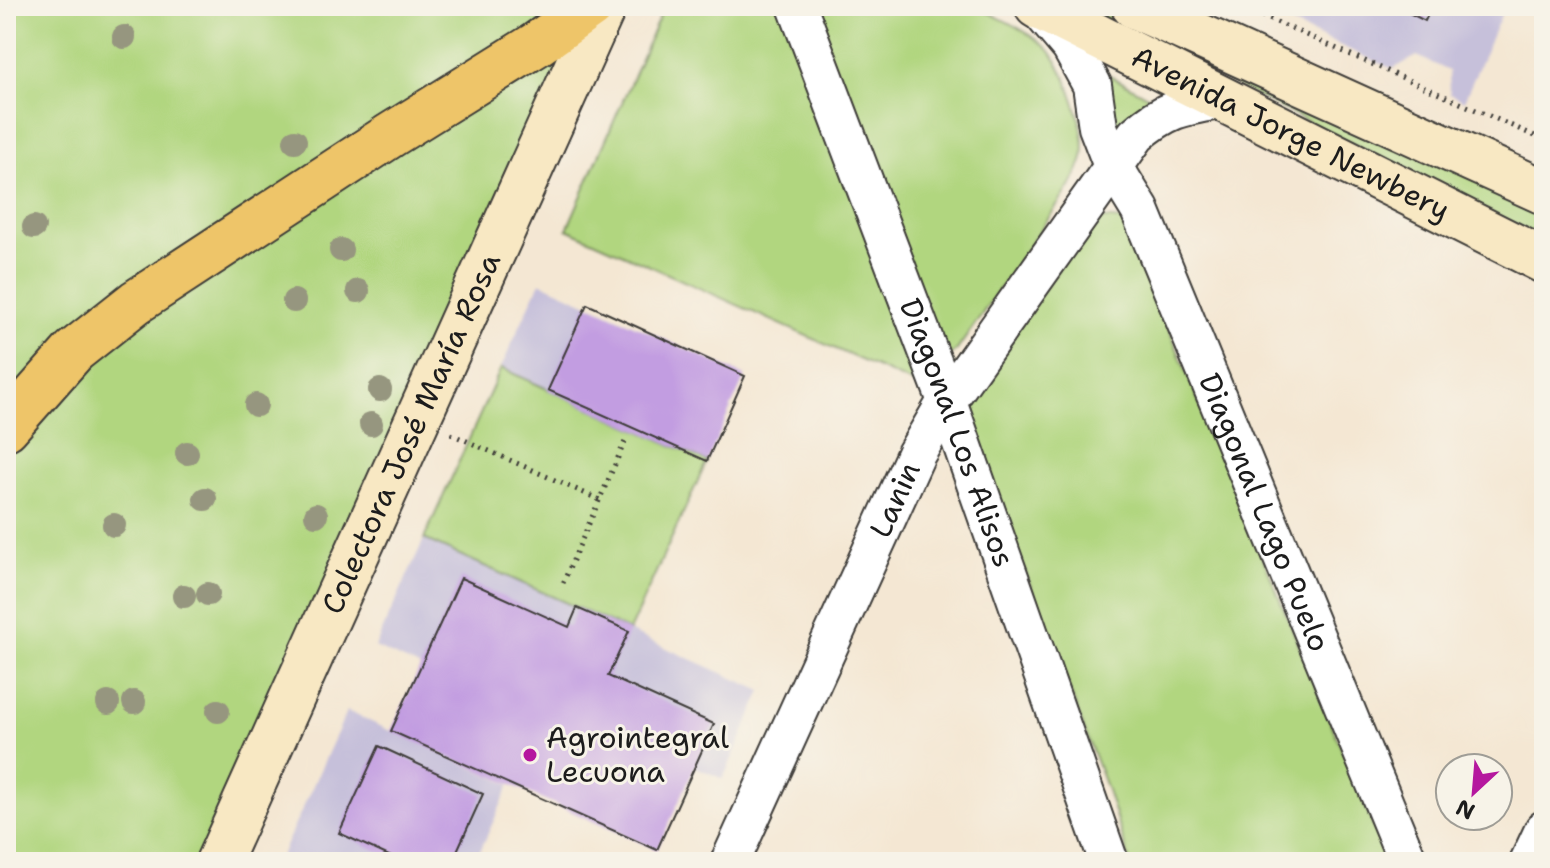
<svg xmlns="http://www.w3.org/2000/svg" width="1550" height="868" font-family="'Shantell Sans',sans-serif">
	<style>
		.industrial { fill: #c6c0da }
		.green { fill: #b1d67f; stroke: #66794e; stroke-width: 2 }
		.building { fill: #c29de1 }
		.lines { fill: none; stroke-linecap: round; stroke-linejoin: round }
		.minor-casing { stroke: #3c3a37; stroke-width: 42 }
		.secondary-casing { stroke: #3c3a37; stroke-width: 48 }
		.motorway-casing { stroke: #3c3a37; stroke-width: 48 }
		.path { stroke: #3c3a37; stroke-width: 5; stroke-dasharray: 2 6; stroke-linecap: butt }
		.minor { stroke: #fff; stroke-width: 38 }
		.secondary { stroke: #f8e8c3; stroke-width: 44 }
		.motorway { stroke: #eec569; stroke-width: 44 }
		.tree { fill: #96967f }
		.poi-dot { fill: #b5179e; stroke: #f7f3e8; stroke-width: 3 }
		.labels { text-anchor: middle; stroke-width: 6; stroke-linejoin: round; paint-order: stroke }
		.street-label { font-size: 30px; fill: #1c1c1c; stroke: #f7f3e8 }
		.poi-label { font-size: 30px; fill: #1c1c1c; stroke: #f7f3e8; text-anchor: start }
	</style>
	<rect width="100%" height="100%" fill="#f7f3e8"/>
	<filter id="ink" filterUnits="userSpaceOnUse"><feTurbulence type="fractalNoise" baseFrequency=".0125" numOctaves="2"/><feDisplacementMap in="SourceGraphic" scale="16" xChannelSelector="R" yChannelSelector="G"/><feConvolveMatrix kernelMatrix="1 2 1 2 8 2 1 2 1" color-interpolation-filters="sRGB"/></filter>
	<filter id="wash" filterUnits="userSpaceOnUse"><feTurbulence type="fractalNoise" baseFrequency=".006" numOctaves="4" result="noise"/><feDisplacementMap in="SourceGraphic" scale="32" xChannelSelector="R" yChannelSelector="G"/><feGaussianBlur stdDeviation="1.8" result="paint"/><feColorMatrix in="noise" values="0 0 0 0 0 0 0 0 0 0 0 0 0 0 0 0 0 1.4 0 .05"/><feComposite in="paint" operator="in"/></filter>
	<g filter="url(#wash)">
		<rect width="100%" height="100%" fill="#f4e7d3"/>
		<!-- industrial -->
		<g class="industrial">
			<polygon points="1251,6 1505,6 1464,101 1450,94 1449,71 1417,56 1393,69"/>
			<polygon points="540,282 745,376 707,461 501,368"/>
			<polygon points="424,539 762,691 723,779 590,719 580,739 375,647"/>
			<polygon points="347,711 510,785 475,862 278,862"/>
		</g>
		<!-- green -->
		<g class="green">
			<polygon points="6,6 604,6 218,862 6,862"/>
			<path d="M664 6H975C999 18 1025 29 1046 47 1065 65 1088 132 1083 158 1081 167 1074 178 1070 187L957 350 912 383 567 229Z"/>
			<polygon points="1076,6 1102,6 1544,211 1544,239"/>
			<polygon points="1107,74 1149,97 1118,130 1116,128"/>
			<polygon points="1095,218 1124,220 1388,862 1130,862 1107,790 972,430 973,403 981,377"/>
			<polygon points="501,368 707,461 629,631 424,539"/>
		</g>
		<g id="blocks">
			<!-- building -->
			<g class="building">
				<polygon points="1407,6 1432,6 1425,21 1405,11"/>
				<polygon points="587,304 745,376 707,461 548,390"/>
				<polygon points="461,578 569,627 577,608 629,631 608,676 714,724 657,850 391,731"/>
				<polygon points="379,746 483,794 452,862 402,862 339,833"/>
			</g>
		</g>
	</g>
	<g filter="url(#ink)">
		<use href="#blocks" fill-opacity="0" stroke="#3c3a37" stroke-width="2"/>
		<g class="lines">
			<!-- minor casing -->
			<g class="minor-casing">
				<g id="minor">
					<path id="s1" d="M797 6 947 401 1109 862"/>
					<path id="s2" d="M1039 9 1071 47 1092 85 1098 127 1113 166 1140 210 1408 862"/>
					<path id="s3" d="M730 862 916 454 947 401 1136 135C1168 107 1184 106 1224 99"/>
					<polyline points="1529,862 1544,830"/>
				</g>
			</g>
			<!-- secondary casing -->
			<g class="secondary-casing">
				<g id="secondary">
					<path id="s4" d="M1037 6 1544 261"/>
					<polyline points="1134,6 1544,192"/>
					<path id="s5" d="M218 862 604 6"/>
				</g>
			</g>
			<!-- motorway casing -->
			<g class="motorway-casing">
				<polyline id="motorway" points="6,428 74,351 136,302 391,135 537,44 591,6"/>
			</g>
			<!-- path -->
			<g class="path">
				<polyline points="1240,6 1544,140"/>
				<polyline points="451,434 600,500"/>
				<polyline points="563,583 627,437"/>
			</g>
			<!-- minor -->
			<use href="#minor" class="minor"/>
			<!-- secondary -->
			<use href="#secondary" class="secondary"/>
			<!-- motorway -->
			<use href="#motorway" class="motorway"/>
		</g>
		<!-- trees -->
		<g class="tree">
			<circle cx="124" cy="37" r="12"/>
			<circle cx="295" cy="141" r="12"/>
			<circle cx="34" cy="227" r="12"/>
			<circle cx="341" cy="250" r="12"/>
			<circle cx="358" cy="291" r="12"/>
			<circle cx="294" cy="301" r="12"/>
			<circle cx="380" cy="390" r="12"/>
			<circle cx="256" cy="405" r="12"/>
			<circle cx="371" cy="424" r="12"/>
			<circle cx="187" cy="453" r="12"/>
			<circle cx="205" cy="499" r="12"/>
			<circle cx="316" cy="515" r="12"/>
			<circle cx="114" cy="525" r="12"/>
			<circle cx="208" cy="594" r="12"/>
			<circle cx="184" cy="596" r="12"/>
			<circle cx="134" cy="702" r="12"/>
			<circle cx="108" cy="703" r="12"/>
			<circle cx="218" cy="711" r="12"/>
		</g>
	</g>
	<!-- markers -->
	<circle class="poi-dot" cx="530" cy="755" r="8"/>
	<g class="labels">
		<!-- street labels -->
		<g class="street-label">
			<text dy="10" stroke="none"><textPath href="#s4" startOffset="284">Avenida Jorge Newbery</textPath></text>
			<text dy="10" stroke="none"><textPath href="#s1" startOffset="456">Diagonal Los Alisos</textPath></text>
			<text dy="10" stroke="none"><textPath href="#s5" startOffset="470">Colectora José María Rosa</textPath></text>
			<text dy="10" stroke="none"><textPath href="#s3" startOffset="398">Lanin</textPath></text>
			<text dy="10" stroke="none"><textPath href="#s2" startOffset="556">Diagonal Lago Puelo</textPath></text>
		</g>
		<!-- poi labels -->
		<g class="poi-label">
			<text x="546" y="748">Agrointegral<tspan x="546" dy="34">Lecuona</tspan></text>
		</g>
	</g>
	<!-- margin -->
	<rect width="1550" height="868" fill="none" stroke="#f7f3e8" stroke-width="32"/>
	<!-- north arrow -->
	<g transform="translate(1474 792) rotate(206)"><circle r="38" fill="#f7f3e8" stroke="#9f9d96" stroke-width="2"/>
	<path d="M0-6L14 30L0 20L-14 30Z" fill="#b5179e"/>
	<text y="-12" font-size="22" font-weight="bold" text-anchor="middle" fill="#1c1c1c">N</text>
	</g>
</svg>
